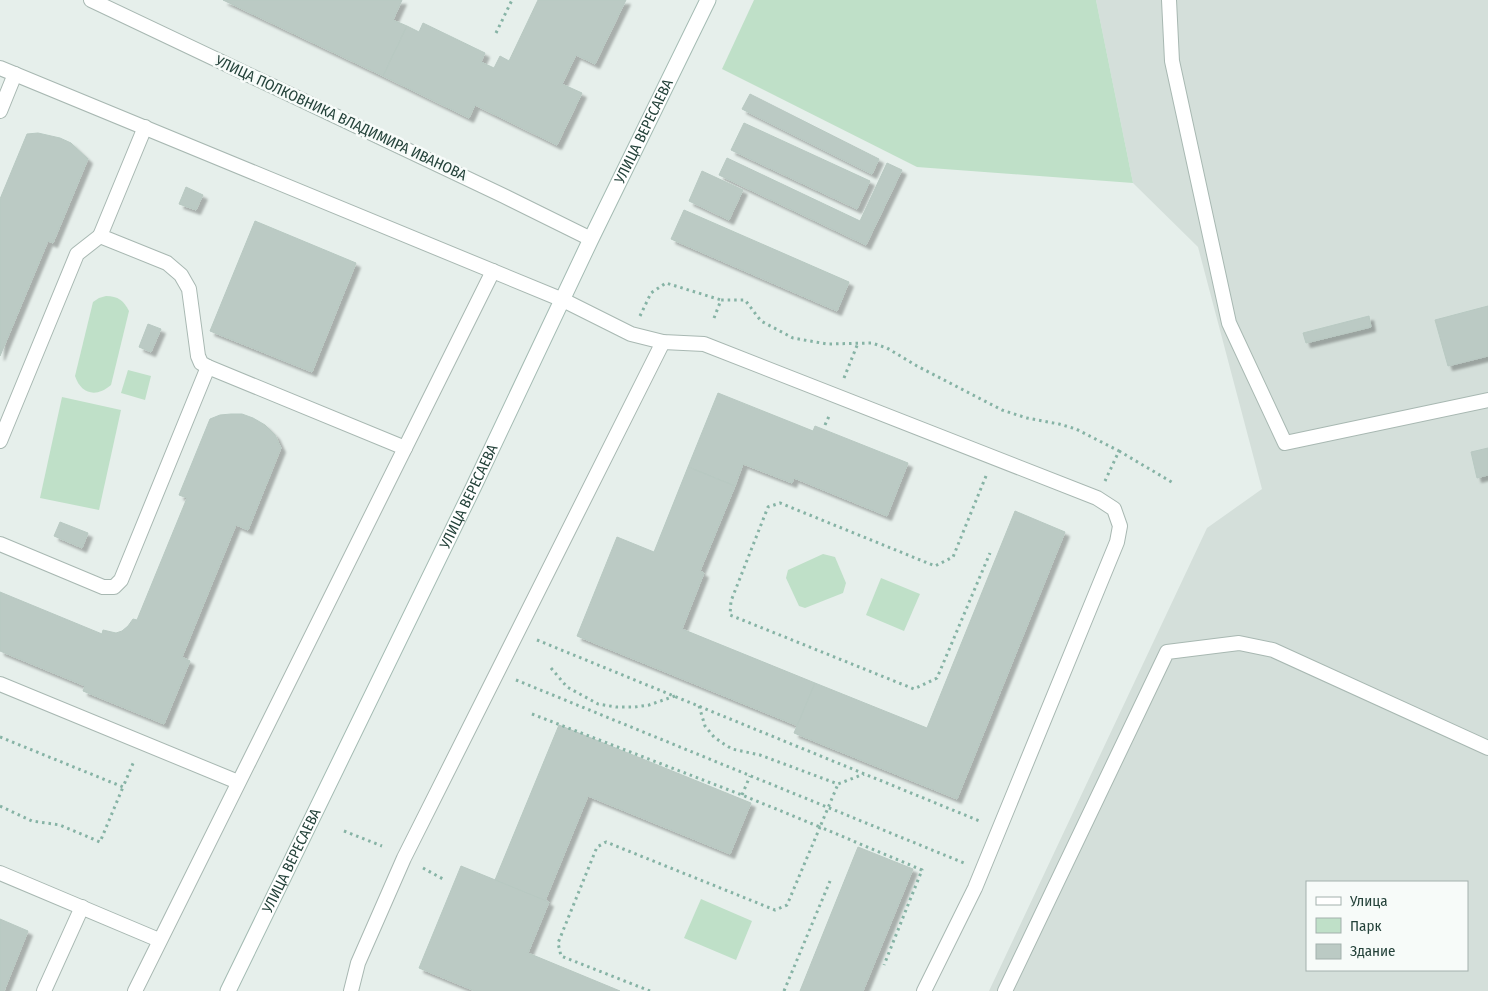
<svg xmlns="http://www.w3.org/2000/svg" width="1488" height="991" font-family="'Fira Sans Condensed',sans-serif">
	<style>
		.built { fill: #d4dfda; fill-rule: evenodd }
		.green { fill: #bfe0c8 }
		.building { fill: #bbcac4; stroke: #b8c9c2; filter: url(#shadow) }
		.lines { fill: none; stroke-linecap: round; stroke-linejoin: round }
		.service-casing { stroke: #a8b8b2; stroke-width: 16 }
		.secondary-casing { stroke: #a4bbb3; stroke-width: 17 }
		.path { stroke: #86b3a5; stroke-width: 3; stroke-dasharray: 2.5 4; stroke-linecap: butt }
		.service { stroke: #fff; stroke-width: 14 }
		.secondary { stroke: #fff; stroke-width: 15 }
		.labels { text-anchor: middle; stroke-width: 5; stroke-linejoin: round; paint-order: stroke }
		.street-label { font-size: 15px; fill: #24423a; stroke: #f7fbf9 }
	</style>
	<defs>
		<filter id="shadow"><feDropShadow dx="4.5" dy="4.5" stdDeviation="1" flood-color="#0004"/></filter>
	</defs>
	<rect width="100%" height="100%" fill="#e6efeb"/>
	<!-- built -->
	<path class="built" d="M1096 0H1488V991H989L1207 528 1262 489 1198 247 1133 183ZM1307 882H1467V970H1307Z"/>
	<!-- green -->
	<g class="green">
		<polygon points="754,0 1096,0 1133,183 917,167 722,69"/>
		<path d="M106 296C118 296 124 301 129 311L111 385C96 398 81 394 75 376L93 302 99 298Z"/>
		<polygon points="128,370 151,376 145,400 121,393"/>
		<polygon points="62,397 121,410 99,510 40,498"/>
		<polygon points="823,554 835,557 846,583 843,593 805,608 799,606 786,578 788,570"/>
		<polygon points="881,578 920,594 904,631 866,615"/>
		<polygon points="701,899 752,921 736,960 684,938"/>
	</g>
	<!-- building -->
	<g class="building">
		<polygon points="223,0 402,0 393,20 407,26 383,76"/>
		<polygon points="538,0 626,0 595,64 576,55 562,84 582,93 557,145 475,105 469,118 383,76 407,26 419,32 423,23 485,53 481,62 494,68 500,56 509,61"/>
		<polygon points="750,94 879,159 872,174 742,109"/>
		<polygon points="744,123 870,181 857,209 731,150"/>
		<polygon points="38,133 60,138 71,143 88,159 53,243 48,241 0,356 0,199 27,134"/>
		<polygon points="727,158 860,221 887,163 902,170 866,245 719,175"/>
		<polygon points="702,171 743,190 729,220 689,201"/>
		<polygon points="186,187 203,195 196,210 179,204"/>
		<polygon points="684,210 849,282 837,311 671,239"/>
		<polygon points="255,221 356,263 312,372 210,331"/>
		<polygon points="1488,306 1488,356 1448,366 1435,320"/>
		<polygon points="1369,316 1371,327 1306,343 1303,333"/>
		<polygon points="148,324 161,329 151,352 139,347"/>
		<polygon points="718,393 813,431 815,426 908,463 887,516 794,478 792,483 743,464 735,486 688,467"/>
		<polygon points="231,414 242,414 253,418 265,425 275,435 281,448 248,530 236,525 182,657 190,661 164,724 83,691 85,686 0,651 0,592 102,634 103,630 116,633 122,631 128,626 133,619 137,620 187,498 179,495 210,419 220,415"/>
		<polygon points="1488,448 1488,475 1477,478 1471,452"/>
		<polygon points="688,467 735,486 700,571 704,573 682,629 815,683 798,726 577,636 617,537 654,552"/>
		<polygon points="1015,511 1065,532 957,799 794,733 815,683 927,728"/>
		<polygon points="60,522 88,533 82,548 54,536"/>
		<polygon points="559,725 751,803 730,854 588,796 545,901 495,880"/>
		<polygon points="858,847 913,869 863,991 800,991"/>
		<polygon points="461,866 549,902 528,953 620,991 475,991 419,968"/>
		<polygon points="0,919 28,931 4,991 0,991"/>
	</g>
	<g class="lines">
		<!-- service casing -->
		<g class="service-casing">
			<g id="service">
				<polyline points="91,0 504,196 591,239"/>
				<polyline points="1169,0 1172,61 1229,323 1285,443 1488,400"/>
				<polyline points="0,68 563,300 631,334 663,342 704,344 1097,498 1114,509 1120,526 1117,542 975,888 924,991"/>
				<polyline points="0,111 15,74"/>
				<polyline points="145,127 100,236 167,263 181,275 189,289 198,356 201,363 208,367 405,448"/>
				<polyline points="0,441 77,254 100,236"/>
				<polyline points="0,544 103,587 114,587 121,580 208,367"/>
				<polyline points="0,684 238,782"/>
				<polyline points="0,873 159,940"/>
				<polyline points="44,991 82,907"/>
				<polyline points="135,991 493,271"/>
				<polyline points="351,991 358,963 404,858 663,342"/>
				<polyline points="1005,991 1167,652 1239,643 1273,650 1488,748"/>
			</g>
		</g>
		<!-- secondary casing -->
		<g class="secondary-casing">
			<g id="secondary">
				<path id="s1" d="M228 991 474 486 591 239 708 0"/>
			</g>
		</g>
		<!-- path -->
		<g class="path">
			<polyline points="496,33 512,0"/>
			<polyline points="640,316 651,293 666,283 721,300"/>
			<polyline points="714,318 721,300 745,300 761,321 793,338 827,344 872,343 887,348 917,366 1002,410 1027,418 1059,424 1076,429 1119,451 1105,481"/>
			<polyline points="844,378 858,343"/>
			<polyline points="825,425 830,414"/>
			<polyline points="1119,451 1175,484"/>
			<polyline points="986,476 953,557 935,566 780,503 768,507 731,601 730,615 914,689 937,678 990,553"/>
			<polyline points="537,640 982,822"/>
			<polyline points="551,668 567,687 598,704 616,707 635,707 649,705 675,696"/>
			<polyline points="516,680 964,863"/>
			<polyline points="699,706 705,726 714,737 724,744 732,749 760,755 838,784 864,774"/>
			<polyline points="532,714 742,795 820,827 838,784"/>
			<polyline points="0,737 123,787 134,761"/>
			<polyline points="742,795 750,776"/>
			<polyline points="0,806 32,821 60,825 100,842 123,787"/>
			<polyline points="344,831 382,846"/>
			<polyline points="423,868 443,879"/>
			<polyline points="650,991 561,956 558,943 597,847 606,842 775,910 787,905 820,827 922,870 884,965"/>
			<polyline points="784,991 830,881"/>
		</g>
		<!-- service -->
		<use href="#service" class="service"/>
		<!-- secondary -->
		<use href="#secondary" class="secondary"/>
	</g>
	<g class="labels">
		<!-- street labels -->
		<g class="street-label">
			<text transform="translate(341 118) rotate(25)" y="5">УЛИЦА ПОЛКОВНИКА ВЛАДИМИРА ИВАНОВА</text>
			<text dy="5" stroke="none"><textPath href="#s1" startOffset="955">УЛИЦА ВЕРЕСАЕВА</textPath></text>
			<text dy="5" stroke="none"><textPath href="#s1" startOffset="550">УЛИЦА ВЕРЕСАЕВА</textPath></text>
			<text dy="5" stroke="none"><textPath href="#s1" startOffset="145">УЛИЦА ВЕРЕСАЕВА</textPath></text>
		</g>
	</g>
	<!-- legend -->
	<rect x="1306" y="881" width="162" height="90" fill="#f7fbf9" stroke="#a3b1ad"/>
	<rect x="1316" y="897" width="25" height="8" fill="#ffffff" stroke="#a3b1ad"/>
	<text x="1350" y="906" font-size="15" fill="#24423a">Улица</text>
	<rect x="1316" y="918" width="25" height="15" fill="#bfe0c8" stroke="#a3b1ad"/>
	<text x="1350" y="931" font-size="15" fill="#24423a">Парк</text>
	<rect x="1316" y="944" width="25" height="15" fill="#bbcac4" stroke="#a3b1ad"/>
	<text x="1350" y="956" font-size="15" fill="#24423a">Здание</text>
</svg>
